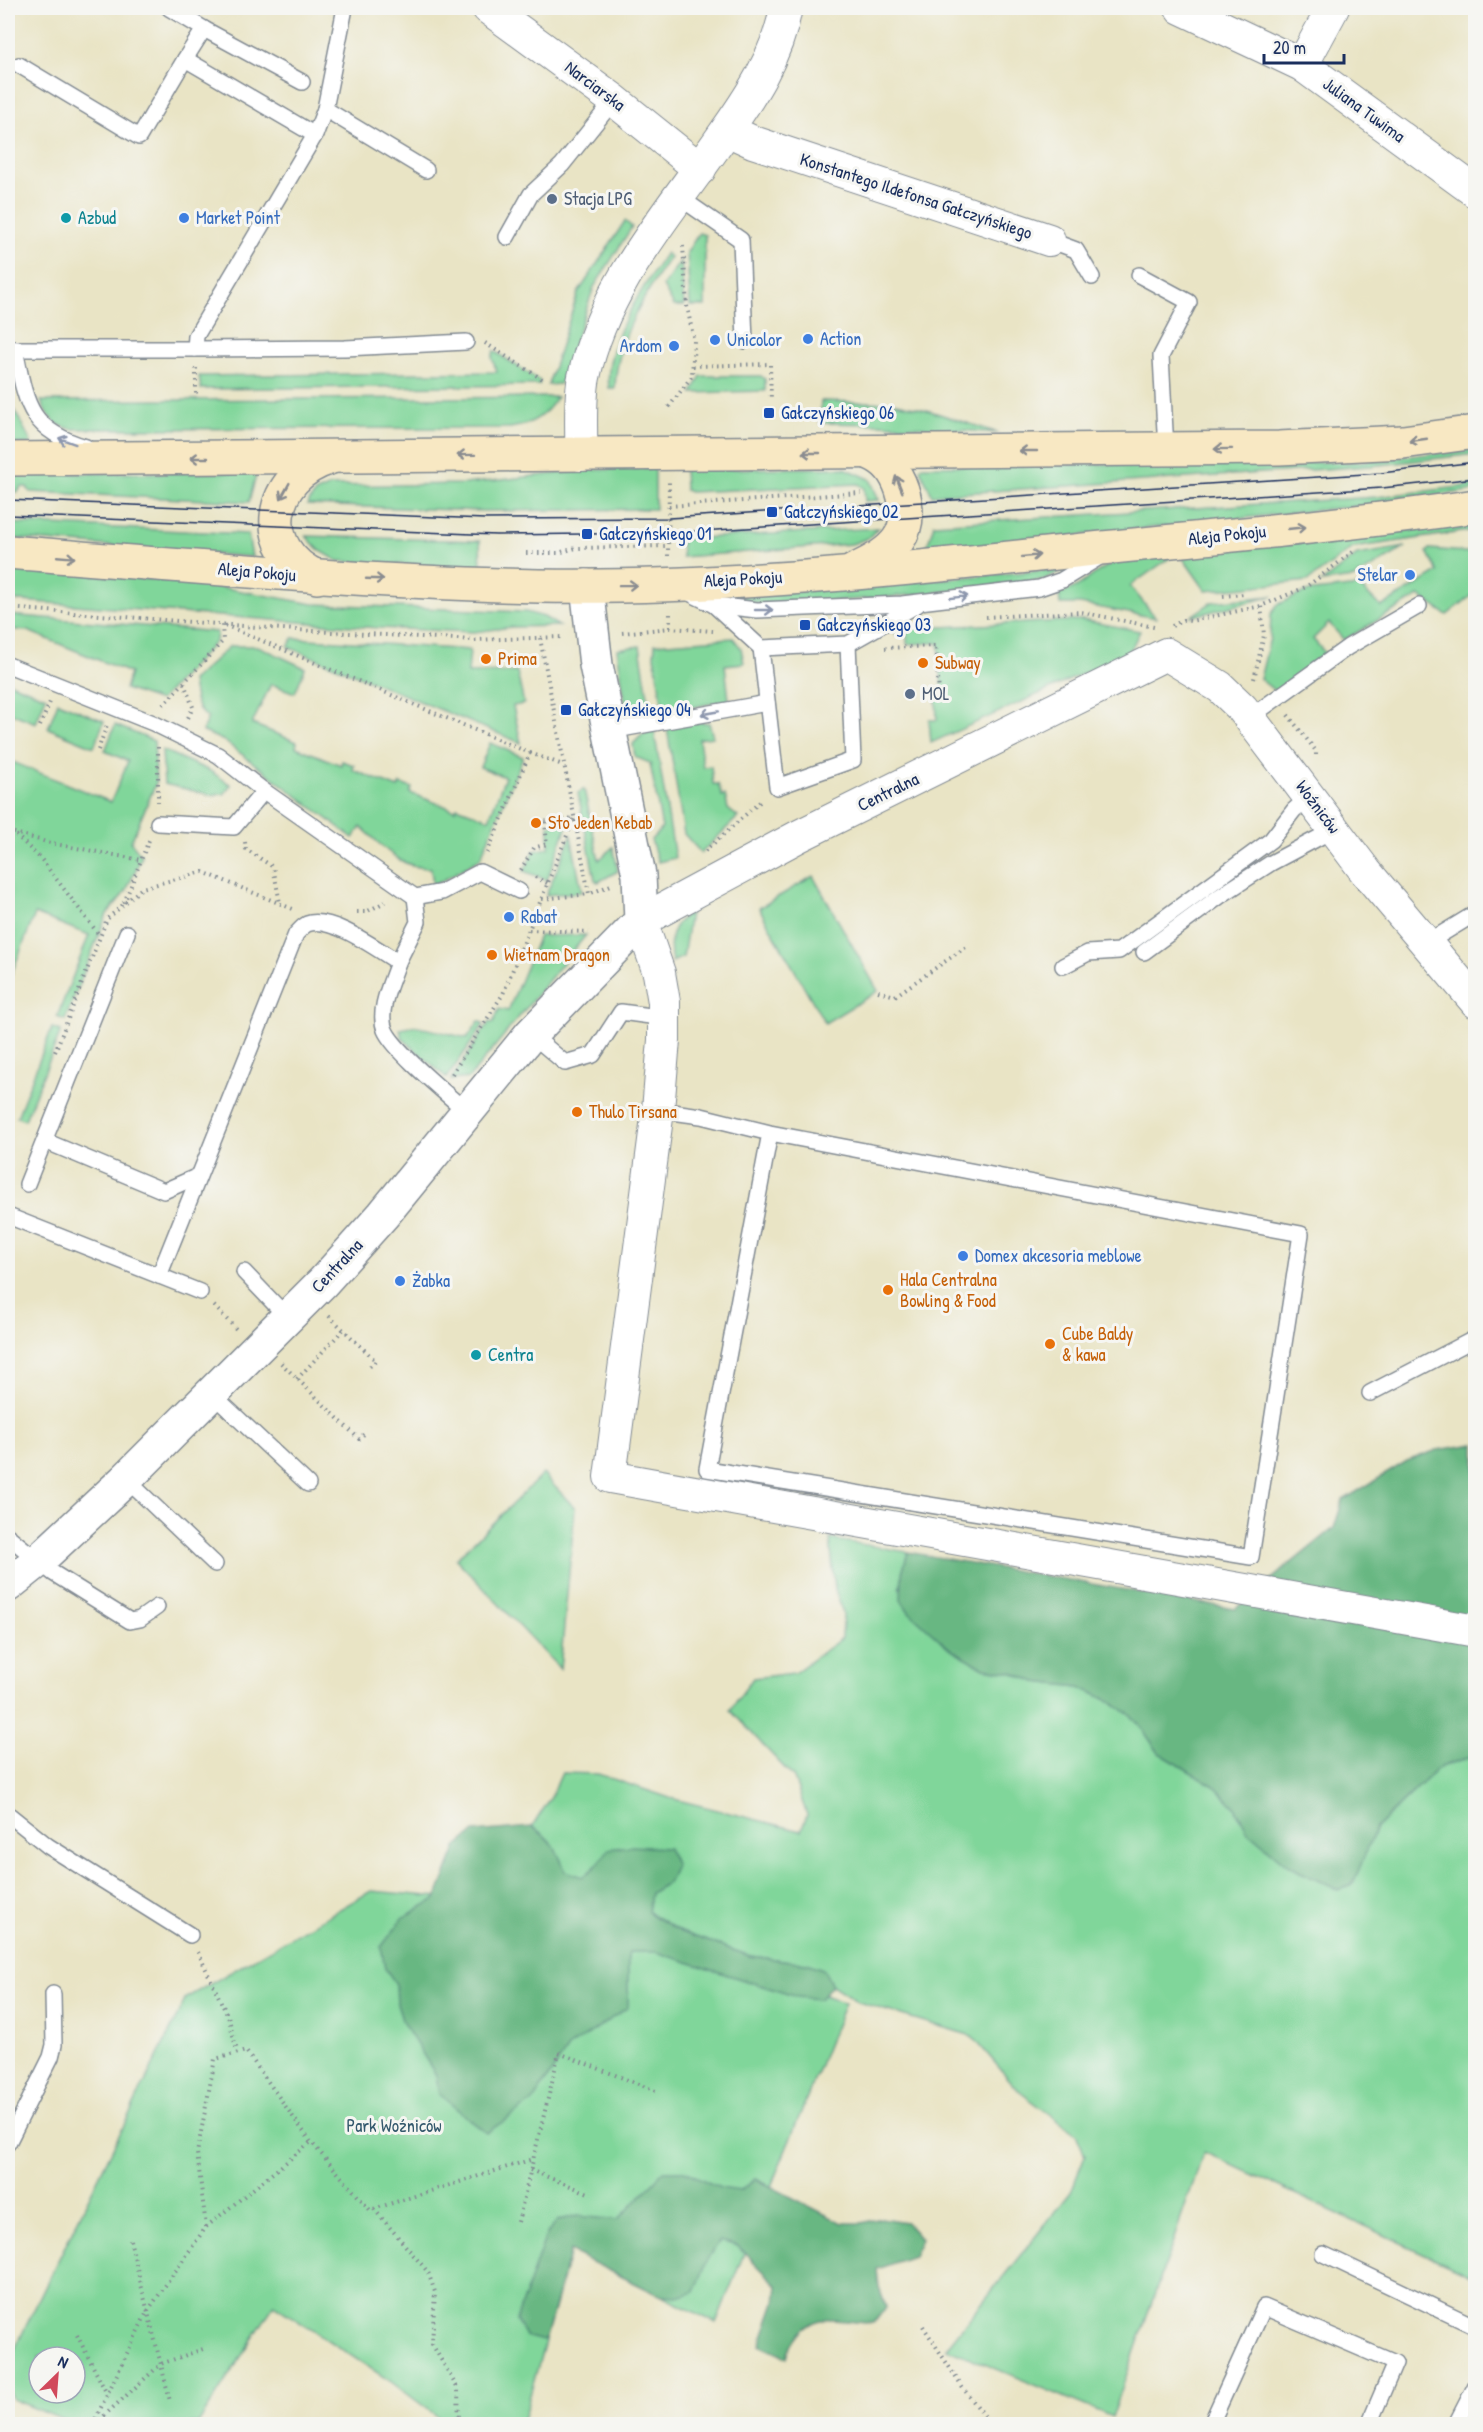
<svg xmlns="http://www.w3.org/2000/svg" width="1483" height="2432" font-family="'Patrick Hand',sans-serif">
	<style>
		.green { fill: #80d69a; stroke: #4e827c; stroke-width: 1.5; fill-rule: evenodd }
		.forest { fill: #68b782; stroke: #427370; stroke-width: 1.5 }
		.lines { fill: none; stroke-linecap: round; stroke-linejoin: round }
		.service-casing { stroke: #828a92; stroke-width: 18 }
		.minor-casing { stroke: #828a92; stroke-width: 34 }
		.tertiary-casing { stroke: #828a92; stroke-width: 36 }
		.secondary-casing { stroke: #828a92; stroke-width: 36 }
		.path { stroke: #828a92; stroke-width: 4; stroke-dasharray: 1.5 4.5; stroke-linecap: butt }
		.service { stroke: #fff; stroke-width: 15 }
		.minor { stroke: #fff; stroke-width: 32 }
		.tertiary { stroke: #fff; stroke-width: 33 }
		.secondary { stroke: #f8e8c3; stroke-width: 33 }
		.tram { stroke: #1b2f5e; stroke-width: 1.5 }
		.oneway { stroke: #8a8c90 }
		.oneway2 { stroke: #8d97ae }
		.service-dot { fill: #5c6f8a; stroke: #f6f6f2; stroke-width: 2 }
		.culture-dot { fill: #0f9aa8; stroke: #f6f6f2; stroke-width: 2 }
		.shop-dot { fill: #3f7fe0; stroke: #f6f6f2; stroke-width: 2 }
		.transit-dot { fill: #1a4fb4; stroke: #f6f6f2; stroke-width: 2 }
		.food-dot { fill: #e8710a; stroke: #f6f6f2; stroke-width: 2 }
		.labels { text-anchor: middle; stroke-width: 6; stroke-linejoin: round; paint-order: stroke }
		.street-label { font-size: 18px; fill: #1b2f5e; stroke: #f6f6f2 }
		.service-label { font-size: 18px; fill: #4e5e75; stroke: #f6f6f2; text-anchor: start }
		.culture-label { font-size: 18px; fill: #0d838f; stroke: #f6f6f2; text-anchor: start }
		.shop-label { font-size: 18px; fill: #366cbe; stroke: #f6f6f2; text-anchor: start }
		.transit-label { font-size: 18px; fill: #164399; stroke: #f6f6f2; text-anchor: start }
		.food-label { font-size: 18px; fill: #c56008; stroke: #f6f6f2; text-anchor: start }
		.park-label { font-size: 18px; fill: #34596d; stroke: #f6f6f2 }
	</style>
	<rect width="100%" height="100%" fill="#f6f6f2"/>
	<filter id="ink" filterUnits="userSpaceOnUse"><feTurbulence type="fractalNoise" baseFrequency=".0167" numOctaves="2"/><feDisplacementMap in="SourceGraphic" scale="12" xChannelSelector="R" yChannelSelector="G"/><feConvolveMatrix kernelMatrix="1 2 1 2 8 2 1 2 1" color-interpolation-filters="sRGB"/></filter>
	<filter id="wash" filterUnits="userSpaceOnUse"><feTurbulence type="fractalNoise" baseFrequency=".008" numOctaves="4" result="noise"/><feDisplacementMap in="SourceGraphic" scale="24" xChannelSelector="R" yChannelSelector="G"/><feGaussianBlur stdDeviation="1.35" result="paint"/><feColorMatrix in="noise" values="0 0 0 0 0 0 0 0 0 0 0 0 0 0 0 0 0 1.4 0 .05"/><feComposite in="paint" operator="in"/></filter>
	<g filter="url(#wash)">
		<rect width="100%" height="100%" fill="#e9e4c5"/>
		<!-- green -->
		<g class="green">
			<polygon points="625,221 632,227 594,287 560,384 548,385 578,293"/>
			<polygon points="699,233 705,235 705,306 690,306 687,252"/>
			<path d="M666 253 670 257C643 297 617 338 615 388H609C603 345 643 287 666 253Z"/>
			<polygon points="681,260 684,306 674,306 663,286"/>
			<polygon points="494,351 540,381 539,385 201,389 199,376 497,372 492,358"/>
			<polygon points="701,376 761,376 765,379 765,391 692,393"/>
			<path d="M557 397C546 416 531 425 510 428L72 429C55 426 47 417 41 401Z"/>
			<polygon points="10,401 31,442 29,444 8,444 8,402"/>
			<polygon points="821,401 897,403 927,410 998,433 880,424 820,423"/>
			<polygon points="1476,449 1475,454 1370,466 932,495 920,469 923,466 1355,462"/>
			<polygon points="655,468 655,509 486,511 307,505 315,493 330,486 465,484 588,470"/>
			<polygon points="845,468 870,479 879,500 865,501 864,488 858,484 690,492 685,490 684,469"/>
			<polygon points="257,472 249,502 30,492 27,487 21,487 18,492 8,492 8,474"/>
			<polygon points="1475,485 1475,490 1376,504 929,551 927,547 934,524 1377,497"/>
			<polygon points="8,523 248,534 252,557 8,538"/>
			<polygon points="1475,523 1475,530 1353,548 1308,581 1206,591 1180,554"/>
			<polygon points="878,528 868,538 852,544 682,557 681,539"/>
			<polygon points="306,536 480,541 481,569 338,561 319,550"/>
			<polygon points="1406,547 1354,578 1322,582 1357,555"/>
			<polygon points="1430,549 1475,553 1475,593 1447,615 1419,596 1344,640 1329,623 1313,639 1325,653 1276,692 1260,679 1270,638 1271,614 1277,605 1305,592 1359,586 1381,607 1438,572 1427,552"/>
			<path d="M1174 555 1130 586 1156 618 1080 604H1060L1059 593C1083 589 1094 569 1117 562 1134 556 1156 557 1174 555Z"/>
			<polygon points="8,568 197,583 313,604 526,612 544,617 559,626 512,627 474,632 378,628 8,600"/>
			<path d="M1061 569V571L1043 580C973 589 903 597 832 601 803 603 764 611 737 596Z"/>
			<polygon points="1273,596 1190,617 1212,602"/>
			<polygon points="8,615 217,632 216,641 160,701 125,689 130,673 28,631 8,629"/>
			<polygon points="1082,620 1140,631 1129,653 931,743 929,720 937,720 936,697 942,696 939,643 907,644 907,633 895,634 894,631 901,629"/>
			<polygon points="293,638 470,650 468,673 517,672 524,704 513,706 521,743 288,647"/>
			<polygon points="733,638 741,648 744,663 725,665 729,700 664,713 654,656 655,644"/>
			<path d="M230 646H258L305 668 295 693 271 684 252 724 297 742 296 747 341 765 342 761 354 765 353 770 398 788 400 784 412 788 410 793 455 810 457 807 489 819 505 777 480 767 490 743 523 757 480 859 433 886 431 868C400 869 384 847 361 827L353 838 224 741 202 731 208 717C195 711 194 695 192 681Z"/>
			<polygon points="640,646 651,716 641,717 626,707 617,649"/>
			<polygon points="8,682 46,697 36,723 8,712"/>
			<polygon points="58,702 104,721 94,747 48,728"/>
			<polygon points="698,722 709,723 713,737 699,739 703,767 711,766 713,784 718,784 722,796 725,795 728,809 738,817 701,853 684,834 667,728"/>
			<polygon points="115,725 154,741 156,783 131,842 142,856 126,891 107,914 65,1020 57,1017 89,935 35,914 8,983 8,760 111,802 128,761 105,751"/>
			<polygon points="654,730 675,858 658,862 651,840 662,828 650,763 635,757 633,744 644,733"/>
			<polygon points="162,750 210,771 231,785 224,794 211,795 164,784"/>
			<polygon points="584,789 599,860 613,847 618,871 598,882 595,880 578,793"/>
			<polygon points="568,823 547,880 524,871 534,851 549,848 549,825"/>
			<polygon points="571,836 582,892 546,895"/>
			<polygon points="813,876 878,991 825,1023 759,908"/>
			<path d="M690 913 683 957 672 962C668 941 670 924 690 913Z"/>
			<polygon points="586,935 469,1078 451,1080 489,1022 493,1023 499,1009 508,1011 539,936"/>
			<polygon points="479,1021 484,1024 447,1078 402,1038 400,1029 415,1026 467,1038"/>
			<polygon points="52,1028 61,1031 25,1120 17,1117"/>
			<polygon points="543,1474 575,1508 560,1669 456,1559"/>
			<path d="M830 1539 908 1552 900 1588 984 1668 1011 1672 1036 1682 1080 1687 1115 1704 1136 1720 1159 1753 1216 1787 1235 1807 1240 1819 1338 1890 1351 1886 1376 1828 1438 1768 1475 1755V2277L1204 2152 1112 2417 946 2348 1071 2192 1085 2155 1076 2134 1020 2092 972 2036 858 2002 832 1985 823 1969 806 1963 750 1956 681 1932 648 1912 651 1892 668 1883 609 1849 598 1865 583 1877 565 1871C558 1851 551 1838 532 1827L550 1799 562 1773 598 1774 670 1798 801 1831 807 1815 794 1778 730 1710 753 1678 794 1673 842 1638 843 1613 835 1590Z"/>
			<path d="M371 1891 604 1911 845 2003 716 2323 570 2251 522 2424H444L445 2422 390 2381 274 2305 198 2424H73L12 2399 8 2388V2363L186 1998ZM39 2357H75V2393H39Z"/>
		</g>
		<!-- forest -->
		<g class="forest">
			<polygon points="1475,1444 1475,1755 1438,1768 1376,1828 1355,1879 1351,1886 1338,1890 1290,1867 1248,1832 1235,1807 1216,1787 1159,1753 1136,1720 1115,1704 1080,1687 1036,1682 1011,1672 984,1668 949,1648 909,1612 901,1600 902,1573 908,1552 1235,1609 1334,1528 1343,1500 1407,1461 1437,1450"/>
			<path d="M532 1827C551 1838 558 1851 565 1871L583 1877 598 1864 609 1849 630 1846 668 1848 676 1866 668 1883 651 1893 648 1912 681 1932 750 1956 806 1963 823 1969 832 1985 820 1999 797 1997 656 1952H628V2007L568 2048 532 2102 486 2133 439 2094 436 2075 403 2023 397 2004 396 1984 385 1968 381 1947 404 1917 436 1899 457 1846 474 1832Z"/>
			<path d="M664 2171H685L720 2188 740 2191 756 2179 842 2223H862L881 2218 906 2222 921 2239 913 2256 877 2269 879 2288 886 2307 874 2323C858 2324 835 2318 821 2320 804 2323 790 2343 787 2358L760 2345 775 2302 777 2285 738 2246 720 2241 709 2256 695 2292 677 2297 661 2296 570 2251 546 2337 543 2341 525 2336 516 2320 546 2235 558 2220 578 2216 618 2220Z"/>
		</g>
	</g>
	<g filter="url(#ink)">
		<g class="lines">
			<!-- service casing -->
			<g class="service-casing">
				<g id="service">
					<polyline points="169,8 204,29 185,59"/>
					<polyline points="204,29 302,82"/>
					<polyline points="325,109 426,170"/>
					<polyline points="315,135 325,109 345,8"/>
					<polyline points="679,197 741,240 745,341"/>
					<polyline points="507,237 531,194 562,165 614,100"/>
					<polyline points="1049,240 1076,250 1092,277"/>
					<polyline points="1139,275 1189,302 1161,356 1166,450"/>
					<polyline points="8,349 195,349 196,336 315,135 185,59 139,137 19,65"/>
					<path d="M15 349C26 403 28 430 86 447"/>
					<polyline points="195,349 345,348 466,342"/>
					<polyline points="685,591 714,605 757,610 902,604 1039,588 1062,580 1101,556"/>
					<polyline points="714,605 761,648 848,644 917,605"/>
					<polyline points="761,648 777,787 853,760 848,644"/>
					<polyline points="8,665 153,723 218,755 264,791"/>
					<polyline points="1249,718 1348,647 1419,606"/>
					<polyline points="610,731 767,703"/>
					<polyline points="158,823 234,827 264,791 415,897 442,892 480,872 519,891"/>
					<polyline points="1425,944 1476,913"/>
					<polyline points="1144,952 1220,896 1271,863 1335,829"/>
					<polyline points="398,962 418,922 415,897"/>
					<polyline points="1063,966 1088,953 1119,951 1271,840 1294,810 1310,796"/>
					<polyline points="531,1034 565,1063 593,1055 621,1012 665,1018"/>
					<polyline points="658,1110 701,1116 770,1133 1301,1234 1251,1557 707,1469 770,1133"/>
					<polyline points="45,1141 164,1191 198,1176"/>
					<polyline points="27,1184 127,933"/>
					<polyline points="8,1216 200,1292"/>
					<polyline points="244,1272 288,1318"/>
					<path d="M159 1276 296 934C299 931 303 926 307 924 331 915 378 950 398 962 392 981 377 1010 385 1030 394 1051 448 1095 467 1112"/>
					<polyline points="211,1393 308,1484"/>
					<polyline points="1370,1393 1476,1338"/>
					<polyline points="126,1479 215,1564"/>
					<polyline points="8,1536 53,1573 130,1621 140,1619 157,1607"/>
					<polyline points="8,1814 48,1846 190,1935"/>
					<polyline points="8,2143 51,2057 54,2045 53,1994"/>
					<polyline points="1323,2254 1476,2327"/>
					<polyline points="1211,2424 1264,2307 1395,2363 1369,2424"/>
					<polyline points="1456,2424 1476,2385"/>
				</g>
			</g>
			<!-- minor casing -->
			<g class="minor-casing">
				<g id="minor">
					<polyline points="488,8 614,100 700,169"/>
					<polyline points="1181,8 1302,65 1476,192"/>
					<polyline points="1302,65 1333,8"/>
					<polyline points="727,130 753,142 1049,240"/>
					<path d="M581 455C582 430 579 401 584 377 603 287 668 214 719 141 749 99 777 58 786 8"/>
					<polyline points="1476,1002 1366,872 1242,708 1220,687 1166,654 799,836 641,921 659,973 664,1002 664,1040 658,1110 610,1477 1476,1631"/>
				</g>
			</g>
			<!-- tertiary casing -->
			<g class="tertiary-casing">
				<polyline id="tertiary" points="8,1585 38,1561 126,1479 323,1282 383,1215 531,1034 641,921 639,875 596,665 587,586"/>
			</g>
			<!-- secondary casing -->
			<g class="secondary-casing">
				<g id="secondary">
					<polyline points="8,459 1279,448 1403,442 1476,432"/>
					<path d="M8 552C185 566 362 582 539 586 724 589 910 569 1093 549 1220 536 1349 525 1476 506"/>
					<path d="M855 570C893 553 916 534 902 490 896 472 887 460 870 453"/>
					<path d="M317 577C256 549 268 477 329 458"/>
				</g>
			</g>
			<!-- path -->
			<g class="path">
				<polyline points="485,343 545,381"/>
				<polyline points="693,366 770,364 771,401"/>
				<polyline points="196,368 196,394"/>
				<polyline points="669,407 692,376 694,341 687,306 683,246"/>
				<polyline points="669,506 861,493"/>
				<polyline points="526,553 558,553 576,548 668,546"/>
				<polyline points="668,556 669,482"/>
				<polyline points="1223,596 1244,594"/>
				<polyline points="8,608 296,630 474,640 563,637"/>
				<polyline points="670,614 670,628"/>
				<polyline points="986,617 1081,612 1154,627"/>
				<polyline points="1172,626 1183,620 1191,621 1261,606 1306,587 1353,552"/>
				<polyline points="622,633 670,628 713,631"/>
				<polyline points="540,638 589,894 611,885"/>
				<polyline points="885,648 936,646 939,694"/>
				<polyline points="1254,679 1264,635 1261,606"/>
				<polyline points="184,683 193,707 188,718"/>
				<polyline points="163,705 223,641 222,624 530,753 487,853"/>
				<polyline points="1288,715 1316,751 1316,758"/>
				<polyline points="40,726 50,702"/>
				<polyline points="158,747 158,802"/>
				<polyline points="98,750 107,725"/>
				<polyline points="530,753 563,765"/>
				<polyline points="8,831 50,843 141,860"/>
				<polyline points="16,835 41,859 100,936"/>
				<polyline points="245,842 246,849 273,867 280,903"/>
				<polyline points="705,851 762,800"/>
				<polyline points="521,870 534,848 547,844 545,822"/>
				<polyline points="535,877 549,884"/>
				<polyline points="542,899 589,894"/>
				<polyline points="124,903 149,840"/>
				<polyline points="357,912 366,912 385,902"/>
				<polyline points="529,930 589,932"/>
				<polyline points="878,991 895,996 966,947"/>
				<polyline points="55,1052 107,919 142,888 203,872 293,909"/>
				<polyline points="452,1074 503,994 574,818 541,822"/>
				<polyline points="214,1306 236,1329"/>
				<polyline points="329,1316 376,1361 369,1367"/>
				<polyline points="281,1363 359,1439 365,1433"/>
				<polyline points="297,1379 343,1330"/>
				<polyline points="198,1952 229,2019 237,2051"/>
				<polyline points="530,2170 591,2194"/>
				<polyline points="374,2209 428,2272 435,2292 432,2344 458,2389 459,2424"/>
				<polyline points="518,2222 559,2053 656,2091"/>
				<polyline points="206,2227 197,2153 215,2059 246,2051 311,2142 370,2210 533,2159"/>
				<polyline points="130,2240 170,2401"/>
				<polyline points="923,2326 962,2387 991,2424"/>
				<polyline points="77,2335 107,2394"/>
				<polyline points="93,2424 147,2312 206,2227 311,2142"/>
				<polyline points="95,2424 161,2364 203,2349"/>
			</g>
			<!-- service -->
			<use href="#service" class="service"/>
			<!-- minor -->
			<use href="#minor" class="minor"/>
			<!-- tertiary -->
			<use href="#tertiary" class="tertiary"/>
			<!-- secondary -->
			<use href="#secondary" class="secondary"/>
			<!-- tram -->
			<g class="tram">
				<polyline points="8,500 485,519 669,518 1381,473 1476,462"/>
				<polyline points="8,515 496,535 669,533 1382,488 1476,478"/>
			</g>
		</g>
		<!-- one-way arrows -->
		<defs><path id="oneway-shaft" d="M-6 0H5M1.5-3L5.5 0L1.5 3" fill="none" stroke-width="1.6" stroke-linecap="round" stroke-linejoin="round" transform="scale(1.5)"/></defs>
		<g class="oneway">
			<use href="#oneway-shaft" transform="translate(1418 440) rotate(172)"/>
			<use href="#oneway-shaft" transform="translate(1223 449) rotate(179)"/>
			<use href="#oneway-shaft" transform="translate(1028 451) rotate(180)"/>
			<use href="#oneway-shaft" transform="translate(811 453) rotate(180)"/>
			<use href="#oneway-shaft" transform="translate(466 455) rotate(179)"/>
			<use href="#oneway-shaft" transform="translate(199 458) rotate(180)"/>
			<use href="#oneway-shaft" transform="translate(899 484) rotate(-112)"/>
			<use href="#oneway-shaft" transform="translate(285 491) rotate(119)"/>
			<use href="#oneway-shaft" transform="translate(1297 528) rotate(-6)"/>
			<use href="#oneway-shaft" transform="translate(1031 556) rotate(-6)"/>
			<use href="#oneway-shaft" transform="translate(66 557) rotate(5)"/>
			<use href="#oneway-shaft" transform="translate(375 579) rotate(2)"/>
			<use href="#oneway-shaft" transform="translate(628 585) rotate(-1)"/>
		</g>
		<g class="oneway2">
			<use href="#oneway-shaft" transform="translate(67 441) rotate(-160)"/>
			<use href="#oneway-shaft" transform="translate(959 597) rotate(-7)"/>
			<use href="#oneway-shaft" transform="translate(764 610)"/>
			<use href="#oneway-shaft" transform="translate(710 713) rotate(170)"/>
		</g>
	</g>
	<!-- markers -->
	<g class="service-dot">
		<circle cx="552" cy="199" r="6"/>
		<circle cx="910" cy="694" r="6"/>
	</g>
	<g class="culture-dot">
		<circle cx="66" cy="218" r="6"/>
		<circle cx="476" cy="1355" r="6"/>
	</g>
	<g class="shop-dot">
		<circle cx="184" cy="218" r="6"/>
		<circle cx="808" cy="339" r="6"/>
		<circle cx="715" cy="340" r="6"/>
		<circle cx="674" cy="346" r="6"/>
		<circle cx="1410" cy="575" r="6"/>
		<circle cx="509" cy="917" r="6"/>
		<circle cx="963" cy="1256" r="6"/>
		<circle cx="400" cy="1281" r="6"/>
	</g>
	<g class="transit-dot">
		<rect x="763" y="407" width="12" height="12" rx="3"/>
		<rect x="766" y="506" width="12" height="12" rx="3"/>
		<rect x="581" y="528" width="12" height="12" rx="3"/>
		<rect x="799" y="619" width="12" height="12" rx="3"/>
		<rect x="560" y="704" width="12" height="12" rx="3"/>
	</g>
	<g class="food-dot">
		<circle cx="486" cy="659" r="6"/>
		<circle cx="923" cy="663" r="6"/>
		<circle cx="536" cy="823" r="6"/>
		<circle cx="492" cy="955" r="6"/>
		<circle cx="577" cy="1112" r="6"/>
		<circle cx="888" cy="1290" r="6"/>
		<circle cx="1050" cy="1344" r="6"/>
	</g>
	<g class="labels">
		<!-- street labels -->
		<g class="street-label">
			<text transform="translate(595 86) rotate(37)" y="6">Narciarska</text>
			<text transform="translate(1364 110) rotate(36)" y="6">Juliana Tuwima</text>
			<text transform="translate(916 196) rotate(18)" y="6">Konstantego Ildefonsa Gałczyńskiego</text>
			<text transform="translate(1227 535) rotate(-6)" y="6">Aleja Pokoju</text>
			<text transform="translate(257 572) rotate(5)" y="6">Aleja Pokoju</text>
			<text transform="translate(743 579) rotate(-3)" y="6">Aleja Pokoju</text>
			<text transform="translate(888 792) rotate(-26)" y="6">Centralna</text>
			<text transform="translate(1318 807) rotate(53)" y="6">Woźniców</text>
			<text transform="translate(337 1266) rotate(-47)" y="6">Centralna</text>
		</g>
		<!-- service labels -->
		<g class="service-label">
			<text x="564" y="205">Stacja LPG</text>
			<text x="922" y="700">MOL</text>
		</g>
		<!-- culture labels -->
		<g class="culture-label">
			<text x="78" y="224">Azbud</text>
			<text x="488" y="1361">Centra</text>
		</g>
		<!-- shop labels -->
		<g class="shop-label">
			<text x="196" y="224">Market Point</text>
			<text x="820" y="345">Action</text>
			<text x="727" y="346">Unicolor</text>
			<text x="662" y="352" text-anchor="end">Ardom</text>
			<text x="1398" y="581" text-anchor="end">Stelar</text>
			<text x="521" y="923">Rabat</text>
			<text x="975" y="1262">Domex akcesoria meblowe</text>
			<text x="412" y="1287">Żabka</text>
		</g>
		<!-- transit labels -->
		<g class="transit-label">
			<text x="781" y="419">Gałczyńskiego 06</text>
			<text x="784" y="518">Gałczyńskiego 02</text>
			<text x="599" y="540">Gałczyńskiego 01</text>
			<text x="817" y="631">Gałczyńskiego 03</text>
			<text x="578" y="716">Gałczyńskiego 04</text>
		</g>
		<!-- food labels -->
		<g class="food-label">
			<text x="498" y="665">Prima</text>
			<text x="935" y="669">Subway</text>
			<text x="548" y="829">Sto Jeden Kebab</text>
			<text x="504" y="961">Wietnam Dragon</text>
			<text x="589" y="1118">Thulo Tirsana</text>
			<text x="900" y="1286">Hala Centralna<tspan x="900" dy="21">Bowling &amp; Food</tspan></text>
			<text x="1062" y="1340">Cube Baldy<tspan x="1062" dy="21">&amp; kawa</tspan></text>
		</g>
		<!-- park labels -->
		<g class="park-label">
			<text x="394" y="2132">Park Woźniców</text>
		</g>
	</g>
	<!-- margin -->
	<rect width="1483" height="2432" fill="none" stroke="#f6f6f2" stroke-width="30"/>
	<!-- north arrow -->
	<g transform="translate(57 2375) rotate(25)"><circle r="28" fill="#f6f6f2" stroke="#9ea6b7" stroke-width="1.5"/>
	<path d="M0-4.5L10 22L0 15L-10 22Z" fill="#d1495b"/>
	<text y="-9" font-size="16" font-weight="bold" text-anchor="middle" fill="#1b2f5e">N</text>
	</g>
	<!-- scale -->
	<path d="M1264 54v9h80v-9" fill="none" stroke="#1b2f5e" stroke-width="3"/>
	<text x="1273" y="54" font-size="18" fill="#1b2f5e" stroke="#f6f6f2" stroke-width="4.5" paint-order="stroke">20 m</text>
</svg>
